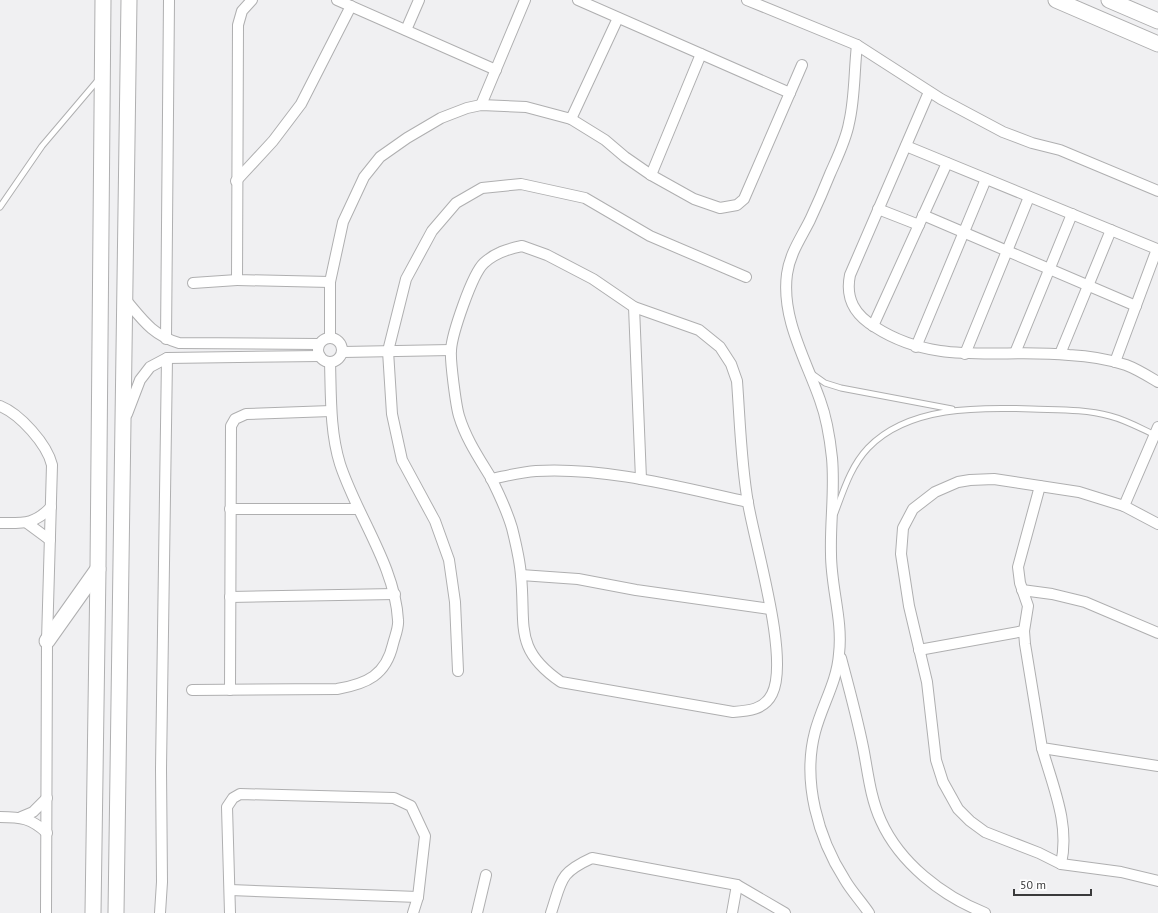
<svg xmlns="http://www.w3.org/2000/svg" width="1158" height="913" font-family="'PT Sans',sans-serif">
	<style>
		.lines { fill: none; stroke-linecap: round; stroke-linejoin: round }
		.lane-casing { stroke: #afafb0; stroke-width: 7 }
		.street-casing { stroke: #afafb0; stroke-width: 12 }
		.secondary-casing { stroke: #afafb0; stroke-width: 17 }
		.lane { stroke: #fff; stroke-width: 5 }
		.street { stroke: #fff; stroke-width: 10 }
		.secondary { stroke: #fff; stroke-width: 15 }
	</style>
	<rect width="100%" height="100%" fill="#f0f0f2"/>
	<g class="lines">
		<!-- lane casing -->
		<g class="lane-casing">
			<g id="lane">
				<polyline points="0,207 42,146 98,80"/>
				<polyline points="811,373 825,383 841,388 952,409"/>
				<path d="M835 513C844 489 851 466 868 448 908 406 979 407 1032 409 1058 410 1084 409 1110 416 1126 420 1140 428 1155 435"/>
			</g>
		</g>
		<!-- street casing -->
		<g class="street-casing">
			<g id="street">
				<polyline points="252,0 242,11 238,25 237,280 330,282"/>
				<polyline points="337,0 496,70"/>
				<polyline points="578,0 790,93"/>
				<polyline points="747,0 857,45 941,99 1003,132 1032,143 1060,150 1158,191"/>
				<polyline points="406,30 419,0"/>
				<path d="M857 45C854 71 855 98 849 123 846 140 837 158 830 174 824 189 817 205 810 220 801 238 790 253 787 274 781 318 806 360 820 400 827 419 830 439 832 458 835 491 830 522 831 554 831 588 843 620 839 654 837 682 822 705 815 732 802 781 818 838 845 880 852 892 861 901 869 913"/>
				<path d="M929 92 850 275C845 299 855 315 875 327 937 367 1000 348 1069 355 1088 356 1108 359 1126 365 1137 369 1148 376 1158 382"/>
				<polyline points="481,105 525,0"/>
				<polyline points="571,119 618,18"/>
				<polyline points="906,146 1157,249 1115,362"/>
				<polyline points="651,175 701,54"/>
				<polyline points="236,181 273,141 301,104 351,6"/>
				<polyline points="878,209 919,225"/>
				<polyline points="923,215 1136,306"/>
				<path d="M522 246 547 255 593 279 634 307 699 330 720 347 731 364 737 381C740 422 741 463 748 503 755 545 790 659 772 694 764 710 748 711 733 712L561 682C513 649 526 626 521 576 520 560 516 544 512 528 507 511 499 494 491 478 479 458 466 439 459 416 456 406 450 361 451 350 452 334 472 274 484 263 495 253 507 249 522 246Z"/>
				<polyline points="193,283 237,280"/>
				<path d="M125 299C142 319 152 335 179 343L319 344"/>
				<polyline points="634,307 641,479"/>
				<polyline points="873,326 947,163"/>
				<polyline points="330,337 330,282 343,222 364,177 380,157 407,138 441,118 467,108 481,105 526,107 571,119 605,140 625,157 651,175 694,199 720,208 737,205 744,199 802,65"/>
				<circle cx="330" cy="350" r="12"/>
				<polyline points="166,339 169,0"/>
				<polyline points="916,347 986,179"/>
				<polyline points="343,352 451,350"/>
				<polyline points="1015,353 1072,214"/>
				<polyline points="965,354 1029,197"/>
				<polyline points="1060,354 1111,230"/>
				<path d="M0 406C20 414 47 444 52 465L47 641 46 913"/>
				<polyline points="127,414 140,380 150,367 167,358 320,356"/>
				<polyline points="1158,427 1124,506 1158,524"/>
				<path d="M491 479C506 476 521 472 536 471 607 467 679 487 748 502"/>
				<polyline points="1040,486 1018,567 1020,583 1028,606 1024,631 1025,644 1042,748 1158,766"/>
				<polyline points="1124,506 1079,492 994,479 970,480 958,482 935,492 913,509 903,528 901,554 909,606 927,682 936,760 943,782 958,809 970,821 985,832 1039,853 1061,864 1121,872 1158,881"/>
				<polyline points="230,509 357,509"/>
				<path d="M0 523C23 523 34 525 51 507"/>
				<polyline points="27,523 50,540"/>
				<polyline points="521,575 578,579 636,590 770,609"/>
				<polyline points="1022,590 1052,594 1085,602 1158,633"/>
				<polyline points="230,597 395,594"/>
				<polyline points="919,650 1024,631"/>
				<path d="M841 658C849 688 857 717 863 747 868 772 870 797 881 821 900 863 942 896 985 913"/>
				<polyline points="458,671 455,602 449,560 435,521 402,460 392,414 388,351 406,279 432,231 456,203 482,188 521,184 585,198 650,236 746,277"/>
				<path d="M192 690 337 689C367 684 386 675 393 644 395 636 399 627 398 620 395 566 357 516 340 464 330 432 331 396 330 362"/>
				<polyline points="230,690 231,426 235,419 246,414 331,411"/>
				<path d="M1042 748C1053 787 1070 824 1061 864"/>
				<path d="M0 817C21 817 31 818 47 833"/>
				<polyline points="21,817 33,812 47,798"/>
				<polyline points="230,890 418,897"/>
				<polyline points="160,913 162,882 161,769 167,358"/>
				<polyline points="230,913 227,807 233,798 240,794 394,798 411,806 425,836 418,897 413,913"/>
				<polyline points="477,913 486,875"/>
				<path d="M551 913C562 880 559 873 592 858L737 885 785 913"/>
				<polyline points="732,913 737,885"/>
			</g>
		</g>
		<!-- secondary casing -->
		<g class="secondary-casing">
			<g id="secondary">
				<polyline points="1056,0 1158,44"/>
				<polyline points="1109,0 1158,21"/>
				<polyline points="47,641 98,569"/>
				<polyline points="93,913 98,569 103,0"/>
				<polyline points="116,913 129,0"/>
			</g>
		</g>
		<!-- lane -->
		<use href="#lane" class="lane"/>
		<!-- street -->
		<use href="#street" class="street"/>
		<!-- secondary -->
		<use href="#secondary" class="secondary"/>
	</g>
	<!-- scale -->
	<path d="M1014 889v6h77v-6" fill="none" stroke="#3a3a3b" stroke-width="2"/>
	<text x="1020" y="889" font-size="12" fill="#3a3a3b" stroke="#ffffff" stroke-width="3" paint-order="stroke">50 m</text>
</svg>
